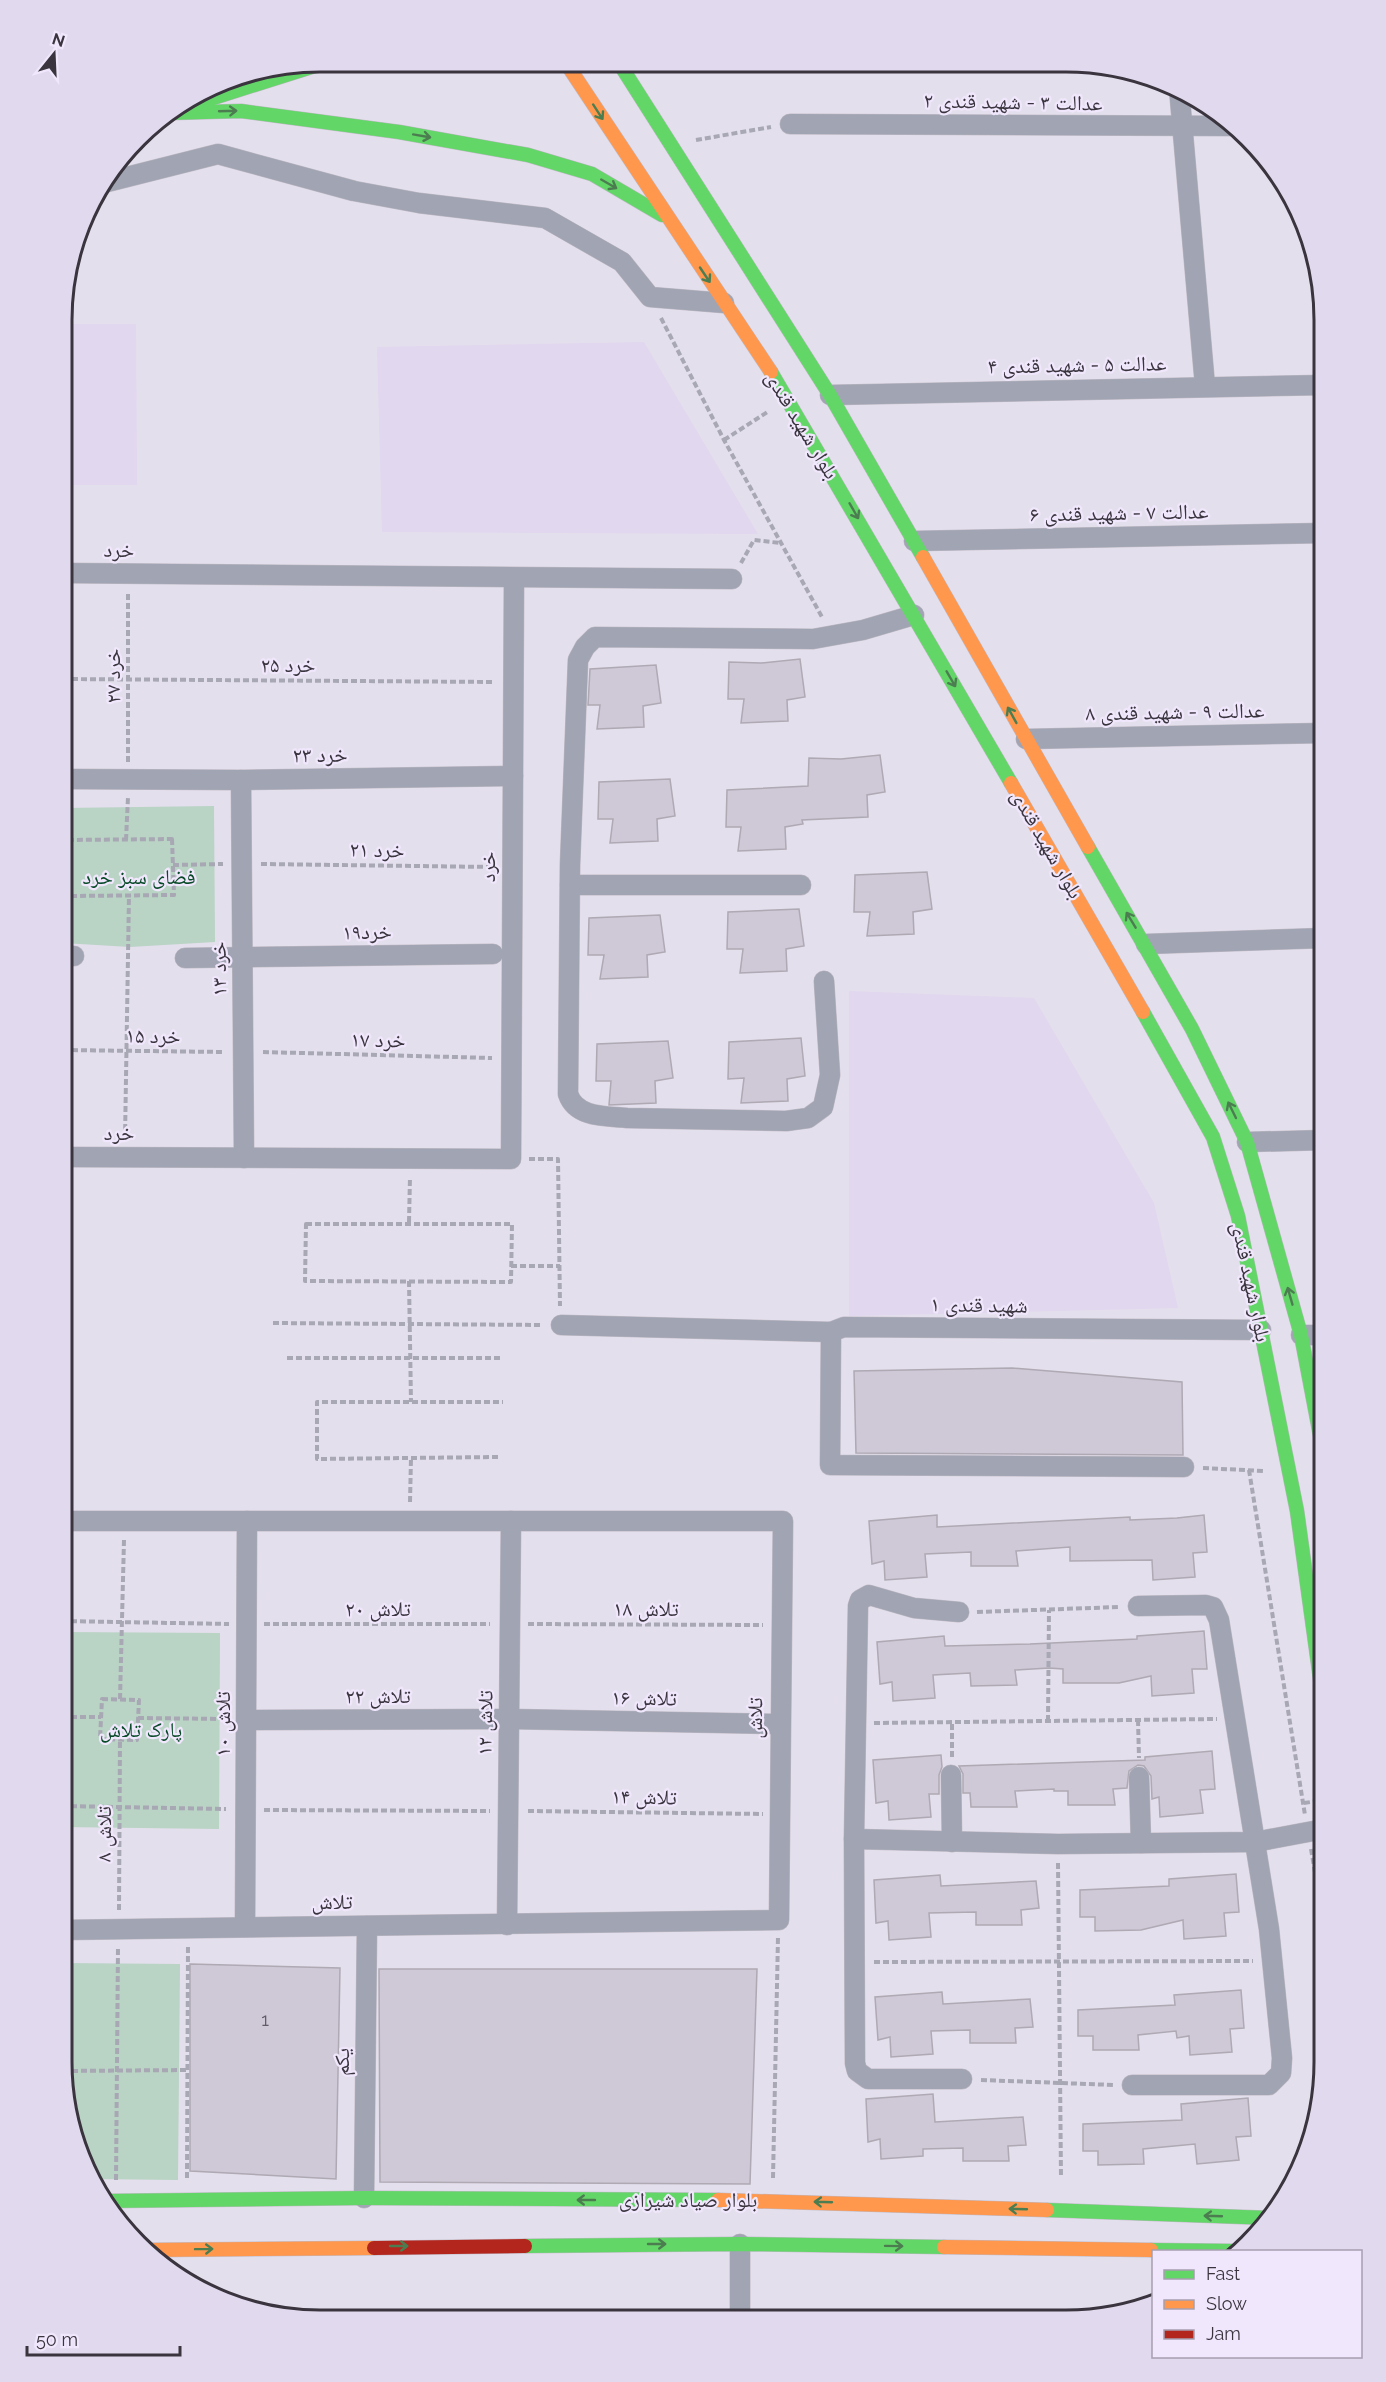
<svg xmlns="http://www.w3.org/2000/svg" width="1386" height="2382" font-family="Raleway,'Noto Naskh Arabic',sans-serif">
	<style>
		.built { fill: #e1d7ef }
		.green { fill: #b9d3c5 }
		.building { fill: #cec8d7; stroke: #aea9b3; stroke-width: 1.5 }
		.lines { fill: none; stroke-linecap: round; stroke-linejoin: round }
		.street-casing { stroke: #bfbac5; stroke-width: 21 }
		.fast-casing { stroke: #bfbac5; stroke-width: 15 }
		.slow-casing { stroke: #bfbac5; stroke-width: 15 }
		.jam-casing { stroke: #bfbac5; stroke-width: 15 }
		.path { stroke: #a8a8b4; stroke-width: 4; stroke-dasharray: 6 3; stroke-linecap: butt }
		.street { stroke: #a1a5b3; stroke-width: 20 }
		.fast { stroke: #63d668; stroke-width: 14 }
		.slow { stroke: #ff974d; stroke-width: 14 }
		.jam { stroke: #b3261e; stroke-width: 14 }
		.oneway { stroke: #4c7d51 }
		.labels { text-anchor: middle; stroke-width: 4.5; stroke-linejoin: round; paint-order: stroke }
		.number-label { font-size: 18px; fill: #605b67 }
		.street-label { font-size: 21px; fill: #39343e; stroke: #f0e7fc }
		.park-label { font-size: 21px; fill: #084a28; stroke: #f0e7fc }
		.rim { fill: none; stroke: #39343e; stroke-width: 3 }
	</style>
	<rect width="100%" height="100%" fill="#e4dfec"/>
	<!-- built -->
	<g class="built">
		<polygon points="64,324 136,324 137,485 63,485"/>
		<polygon points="644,342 758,534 382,532 377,347"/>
		<polygon points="849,991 1034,998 1154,1203 1178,1308 849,1316"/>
	</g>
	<!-- green -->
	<g class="green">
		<polygon points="214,806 215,942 130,947 63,943 63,808"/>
		<polygon points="62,1632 220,1633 219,1829 62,1827"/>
		<polygon points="62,1963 180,1964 178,2180 93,2179 75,2145 62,2062"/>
	</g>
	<!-- building -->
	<g class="building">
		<polygon points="800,659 805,697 787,700 788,721 741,723 744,699 728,699 729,662 761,663"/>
		<polygon points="656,665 661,703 643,706 644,727 597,729 600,705 588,705 590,669"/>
		<polygon points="880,755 885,792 867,795 868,817 802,820 803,824 785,827 786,849 738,851 741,827 726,827 727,790 808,786 809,758 841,759"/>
		<polygon points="670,779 675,816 657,819 658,841 610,843 613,819 598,819 599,782"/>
		<polygon points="927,872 932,909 913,912 914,934 867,936 870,912 854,912 855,875"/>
		<polygon points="799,909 804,946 786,949 787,971 740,973 743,949 727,949 728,912"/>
		<polygon points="660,915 665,952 647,955 648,977 600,979 604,955 588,955 589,918"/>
		<polygon points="801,1038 805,1076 787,1079 788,1101 741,1103 744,1078 728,1079 729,1042"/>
		<polygon points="668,1041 673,1078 655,1081 656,1103 609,1105 611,1081 596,1081 597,1044"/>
		<polygon points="1012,1368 1182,1382 1183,1455 856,1453 854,1371"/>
		<polygon points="937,1515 937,1527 1130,1517 1130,1520 1177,1518 1204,1515 1207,1552 1193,1553 1195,1577 1153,1580 1152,1560 1070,1561 1070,1547 1016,1551 1018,1566 971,1566 971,1552 925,1554 927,1577 885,1580 884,1561 872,1564 869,1521"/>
		<polygon points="1204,1631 1207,1669 1192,1669 1194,1693 1152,1696 1151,1676 1119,1683 1063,1683 1063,1669 1049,1668 1015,1670 1017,1685 971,1686 970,1673 933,1675 935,1698 893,1701 892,1682 880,1684 877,1642 944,1636 945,1646 1030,1644 1137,1639 1137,1636"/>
		<polygon points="1212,1751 1215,1789 1200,1790 1203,1813 1160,1817 1159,1797 1152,1799 1151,1776 1144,1766 1138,1765 1129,1771 1127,1788 1113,1789 1115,1805 1068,1805 1068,1791 1054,1791 1054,1789 1015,1791 1017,1807 971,1807 970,1793 963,1793 963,1774 959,1766 1145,1760 1145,1757"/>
		<polygon points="941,1755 942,1767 939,1775 939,1794 929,1794 931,1817 889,1820 888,1801 876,1803 873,1760"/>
		<polygon points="1236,1874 1239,1912 1224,1913 1226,1936 1184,1939 1183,1920 1141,1930 1095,1931 1095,1917 1080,1917 1080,1890 1169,1886 1169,1879"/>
		<polygon points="940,1875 941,1886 1036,1881 1039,1908 1021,1910 1022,1925 976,1925 976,1912 929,1913 931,1937 889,1940 888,1921 876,1923 874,1880"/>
		<polygon points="190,1964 340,1968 336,2179 190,2171"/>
		<polygon points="379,1969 757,1969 750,2184 380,2182"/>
		<polygon points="1241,1990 1244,2028 1230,2029 1232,2052 1190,2055 1189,2036 1177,2038 1176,2031 1138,2035 1139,2050 1093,2050 1093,2036 1078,2036 1078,2010 1175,2005 1174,1995"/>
		<polygon points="942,1992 943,2004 1030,1999 1033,2027 1015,2028 1016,2043 970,2043 970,2030 931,2031 933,2054 891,2057 890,2037 878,2040 875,1997"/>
		<polygon points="933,2094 935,2122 1023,2117 1026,2145 1008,2146 1009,2161 963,2161 963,2148 923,2149 923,2156 881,2159 880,2139 868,2142 866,2099"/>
		<polygon points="1248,2098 1251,2136 1236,2137 1239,2160 1197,2164 1195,2144 1143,2149 1144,2164 1098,2165 1098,2151 1083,2151 1083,2124 1182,2120 1181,2104"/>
	</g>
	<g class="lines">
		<!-- street casing -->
		<g class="street-casing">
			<g id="street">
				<polyline points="1179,88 1205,386"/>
				<polyline points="790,124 1237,126"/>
				<polyline points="107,182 218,154 354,191 419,203 545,218 622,262 650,297 724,303"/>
				<polyline points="830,395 1324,385"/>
				<polyline points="914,541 1324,533"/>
				<polyline points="63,573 732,579"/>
				<polyline points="1026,739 1324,733"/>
				<polyline points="63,779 241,780 513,776"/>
				<polyline points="241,780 244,1158"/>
				<polyline points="570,885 801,885"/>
				<polyline points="1146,944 1324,938"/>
				<polyline points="63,956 74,956"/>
				<polyline points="185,958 493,954"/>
				<path d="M824 981 830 1075 823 1107 808 1118 786 1121 627 1118C606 1116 576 1118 568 1094L570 865 578 660 585 647 595 637 813 639 863 630 914 615"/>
				<polyline points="1247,1142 1324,1140"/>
				<polyline points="63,1157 511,1159 514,578"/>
				<polyline points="561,1325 831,1332"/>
				<polyline points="1301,1335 1324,1335"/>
				<polyline points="1184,1467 830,1465 831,1332 844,1327 1261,1330"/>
				<polyline points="959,1612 914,1608 869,1595 860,1600 858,1606 854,1839 855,2063 857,2071 868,2079 962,2079"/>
				<polyline points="248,1720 509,1719 779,1724"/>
				<polyline points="951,1775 952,1842"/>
				<polyline points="1139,1777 1141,1843"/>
				<polyline points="854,1839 1058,1844 1255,1842 1324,1829"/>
				<polyline points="507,1925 511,1521"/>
				<polyline points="245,1927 247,1521"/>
				<polyline points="62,1930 779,1920 783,1521 62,1521"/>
				<polyline points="1132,2085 1269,2085 1281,2073 1282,2058 1269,1929 1219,1620 1213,1607 1206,1605 1138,1606"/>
				<polyline points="364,2198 367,1926"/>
				<polyline points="740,2320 740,2244"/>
			</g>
		</g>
		<!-- fast casing -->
		<g class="fast-casing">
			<g id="fast">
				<polyline points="619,63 830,395 923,557"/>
				<polyline points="185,107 327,62"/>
				<polyline points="170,113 241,111 399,132 528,155 592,174 662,215"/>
				<polyline points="771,372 1011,783"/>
				<polyline points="1088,847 1192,1029 1247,1142 1301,1335 1324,1456"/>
				<polyline points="1143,1012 1213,1137 1238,1216 1297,1511 1324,1707"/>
				<polyline points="105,2201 364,2198 718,2200"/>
				<polyline points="1047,2210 1271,2218"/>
				<polyline points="525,2246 740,2244 944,2247"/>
				<polyline points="1151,2250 1237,2251"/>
			</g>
		</g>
		<!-- slow casing -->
		<g class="slow-casing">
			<g id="slow">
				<polyline points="566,63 771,372"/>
				<polyline points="923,557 1088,847"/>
				<polyline points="1011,783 1143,1012"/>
				<polyline points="718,2200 1047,2210"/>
				<polyline points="944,2247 1151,2250"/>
				<polyline points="146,2250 374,2248"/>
			</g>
		</g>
		<!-- jam casing -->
		<g class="jam-casing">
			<polyline id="jam" points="374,2248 525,2246"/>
		</g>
		<!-- path -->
		<g class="path">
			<polyline points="696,140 771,127"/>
			<polyline points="661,318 724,440 822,617"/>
			<polyline points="724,440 769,411"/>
			<polyline points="741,563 754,540 780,543"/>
			<polyline points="63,679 495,682"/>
			<polyline points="128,762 128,593"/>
			<polygon points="172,839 174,895 68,896 70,840"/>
			<polyline points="126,840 128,797"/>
			<polyline points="261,864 493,867"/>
			<polyline points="173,865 223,864"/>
			<polyline points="63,867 69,867"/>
			<polyline points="63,1050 225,1052"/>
			<polyline points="263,1052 492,1058"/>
			<polyline points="125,1139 129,895"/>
			<polyline points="529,1159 558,1159 560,1306"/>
			<polyline points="409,1222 410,1177"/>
			<polygon points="306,1224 512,1224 511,1282 305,1281"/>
			<polyline points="511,1266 560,1266"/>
			<polyline points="409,1281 411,1402"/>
			<polyline points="273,1323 543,1325"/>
			<polyline points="287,1358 502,1358"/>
			<polyline points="498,1457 317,1459 317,1402 503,1402"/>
			<polyline points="1203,1468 1264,1471"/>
			<polyline points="1249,1470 1305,1815"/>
			<polyline points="410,1502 411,1458"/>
			<polyline points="977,1612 1119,1607"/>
			<polyline points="62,1621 229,1624"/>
			<polyline points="264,1624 490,1624"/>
			<polyline points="528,1624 763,1625"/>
			<polygon points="102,1699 139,1700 137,1740 100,1739"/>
			<polyline points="120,1699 124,1540"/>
			<polyline points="62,1717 101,1717"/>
			<polyline points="138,1718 227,1719"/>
			<polyline points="1138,1720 1139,1758"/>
			<polyline points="1048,1721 1049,1610"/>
			<polyline points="874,1723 1217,1719"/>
			<polyline points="952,1757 952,1722"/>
			<polyline points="1304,1803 1324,1800"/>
			<polyline points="62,1806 226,1809"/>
			<polyline points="264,1810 490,1811"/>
			<polyline points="528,1811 763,1814"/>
			<polyline points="1311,1849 1324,1925"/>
			<polyline points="1058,1863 1061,2177"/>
			<polyline points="119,1910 120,1739"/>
			<polyline points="874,1962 1253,1961"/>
			<polyline points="63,2071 187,2070"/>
			<polyline points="981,2080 1114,2085"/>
			<polyline points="187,2178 188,1946"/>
			<polyline points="773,2178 778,1937"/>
			<polyline points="116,2180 118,1947"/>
		</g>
		<!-- street -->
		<use href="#street" class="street"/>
		<!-- fast -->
		<use href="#fast" class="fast"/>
		<!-- slow -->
		<use href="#slow" class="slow"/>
		<!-- jam -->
		<use href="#jam" class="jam"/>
	</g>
	<!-- one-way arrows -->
	<defs><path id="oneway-shaft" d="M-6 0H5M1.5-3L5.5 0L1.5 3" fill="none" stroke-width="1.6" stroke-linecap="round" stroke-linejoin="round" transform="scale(1.5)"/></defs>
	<g class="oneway">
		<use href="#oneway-shaft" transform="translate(228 111) rotate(-2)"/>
		<use href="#oneway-shaft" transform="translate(598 112) rotate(57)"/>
		<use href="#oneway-shaft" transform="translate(422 136) rotate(10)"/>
		<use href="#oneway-shaft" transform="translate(609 184) rotate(30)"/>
		<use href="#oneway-shaft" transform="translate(705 275) rotate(56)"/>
		<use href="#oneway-shaft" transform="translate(854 511) rotate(60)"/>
		<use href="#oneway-shaft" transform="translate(951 679) rotate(60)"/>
		<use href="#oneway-shaft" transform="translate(1012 715) rotate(-119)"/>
		<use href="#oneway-shaft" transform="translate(1131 920) rotate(-121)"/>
		<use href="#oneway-shaft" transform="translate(1232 1110) rotate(-116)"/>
		<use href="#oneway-shaft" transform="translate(1290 1296) rotate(-106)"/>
		<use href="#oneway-shaft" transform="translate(586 2200) rotate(-180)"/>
		<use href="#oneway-shaft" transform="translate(823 2202) rotate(-178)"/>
		<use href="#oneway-shaft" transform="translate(1018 2209) rotate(-178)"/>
		<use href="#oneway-shaft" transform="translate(1213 2216) rotate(-178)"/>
		<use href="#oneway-shaft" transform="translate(657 2244)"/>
		<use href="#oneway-shaft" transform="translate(399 2246)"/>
		<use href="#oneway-shaft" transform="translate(894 2246) rotate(1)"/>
		<use href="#oneway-shaft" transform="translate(204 2249) rotate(-1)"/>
	</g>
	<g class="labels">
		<!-- number labels -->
		<g class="number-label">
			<text x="265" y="2026">1</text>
		</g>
		<!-- street labels -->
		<g class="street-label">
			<text transform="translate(1013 102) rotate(1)" y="7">عدالت ۳ - شهید قندی ۲</text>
			<text transform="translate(1077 365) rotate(-1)" y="7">عدالت ۵ - شهید قندی ۴</text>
			<text transform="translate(802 425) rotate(59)" y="7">بلوار شهید قندی</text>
			<text transform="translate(1119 513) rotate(-1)" y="7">عدالت ۷ - شهید قندی ۶</text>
			<text transform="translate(119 550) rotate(1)" y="7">خرد</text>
			<text x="288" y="672">خرد ۲۵</text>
			<text transform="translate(113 676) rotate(-90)" y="7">خرد ۲۷</text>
			<text transform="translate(1175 712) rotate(-1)" y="7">عدالت ۹ - شهید قندی ۸</text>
			<text transform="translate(320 755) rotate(-1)" y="7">خرد ۲۳</text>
			<text transform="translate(1047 844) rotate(60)" y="7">بلوار شهید قندی</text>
			<text transform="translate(377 850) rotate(1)" y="7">خرد ۲۱</text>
			<text transform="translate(488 867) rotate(-90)" y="7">خرد</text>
			<text transform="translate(367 932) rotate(-1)" y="7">خرد۱۹</text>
			<text transform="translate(219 969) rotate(-91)" y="7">خرد ۱۳</text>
			<text transform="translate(153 1036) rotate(1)" y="7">خرد ۱۵</text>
			<text transform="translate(378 1040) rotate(1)" y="7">خرد ۱۷</text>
			<text x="119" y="1140">خرد</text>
			<text transform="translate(1251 1282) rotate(78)" y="7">بلوار شهید قندی</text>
			<text transform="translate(979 1305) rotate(1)" y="7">شهيد قندی ۱</text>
			<text x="378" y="1616">تلاش ۲۰</text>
			<text x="646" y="1616">تلاش ۱۸</text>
			<text x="378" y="1703">تلاش ۲۲</text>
			<text transform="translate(644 1698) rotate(1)" y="7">تلاش ۱۶</text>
			<text transform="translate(755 1718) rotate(-89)" y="7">تلاش</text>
			<text transform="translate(485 1723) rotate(-89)" y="7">تلاش ۱۲</text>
			<text transform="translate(223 1724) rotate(-90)" y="7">تلاش ۱۰</text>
			<text transform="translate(644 1797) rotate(1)" y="7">تلاش ۱۴</text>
			<text transform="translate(104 1834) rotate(-90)" y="7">تلاش ۸</text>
			<text transform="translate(332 1902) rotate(-1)" y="7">تلاش</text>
			<text transform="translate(342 2062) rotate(-89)" y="7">یکم</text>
			<text x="688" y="2207">بلوار صیاد شیرازی</text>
		</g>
		<!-- park labels -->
		<g class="park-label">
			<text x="139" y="884">فضای سبز خرد</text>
			<text x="141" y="1737">پارک تلاش</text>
		</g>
	</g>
	<!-- crop -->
	<path d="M0 0H1386V2382H0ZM320 72H1066A248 248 0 0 1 1314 320V2062A248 248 0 0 1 1066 2310H320A248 248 0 0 1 72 2062V320A248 248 0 0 1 320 72Z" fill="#e1d9ed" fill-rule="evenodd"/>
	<path class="rim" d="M320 72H1066A248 248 0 0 1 1314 320V2062A248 248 0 0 1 1066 2310H320A248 248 0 0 1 72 2062V320A248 248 0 0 1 320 72Z"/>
	<!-- legend -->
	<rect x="1152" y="2250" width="210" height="108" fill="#f0e7fc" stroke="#a79fb0" stroke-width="1.5"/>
	<rect x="1164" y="2270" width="30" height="9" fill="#63d668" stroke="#a79fb0" stroke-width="1.5"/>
	<text x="1206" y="2280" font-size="18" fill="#39343e">Fast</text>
	<rect x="1164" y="2300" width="30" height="9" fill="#ff974d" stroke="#a79fb0" stroke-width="1.5"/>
	<text x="1206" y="2310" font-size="18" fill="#39343e">Slow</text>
	<rect x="1164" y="2330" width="30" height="9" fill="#b3261e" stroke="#a79fb0" stroke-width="1.5"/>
	<text x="1206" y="2340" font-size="18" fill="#39343e">Jam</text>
	<!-- north arrow -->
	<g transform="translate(54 54) rotate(18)" stroke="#f0e7fc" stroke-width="4.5" paint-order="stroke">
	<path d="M0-4.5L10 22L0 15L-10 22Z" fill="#39343e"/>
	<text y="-9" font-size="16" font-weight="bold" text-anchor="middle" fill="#39343e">N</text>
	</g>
	<!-- scale -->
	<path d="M27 2346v9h153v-9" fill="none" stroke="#39343e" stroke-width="3"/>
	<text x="36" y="2346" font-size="18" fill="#39343e" stroke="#f0e7fc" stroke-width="4.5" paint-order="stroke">50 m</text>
</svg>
